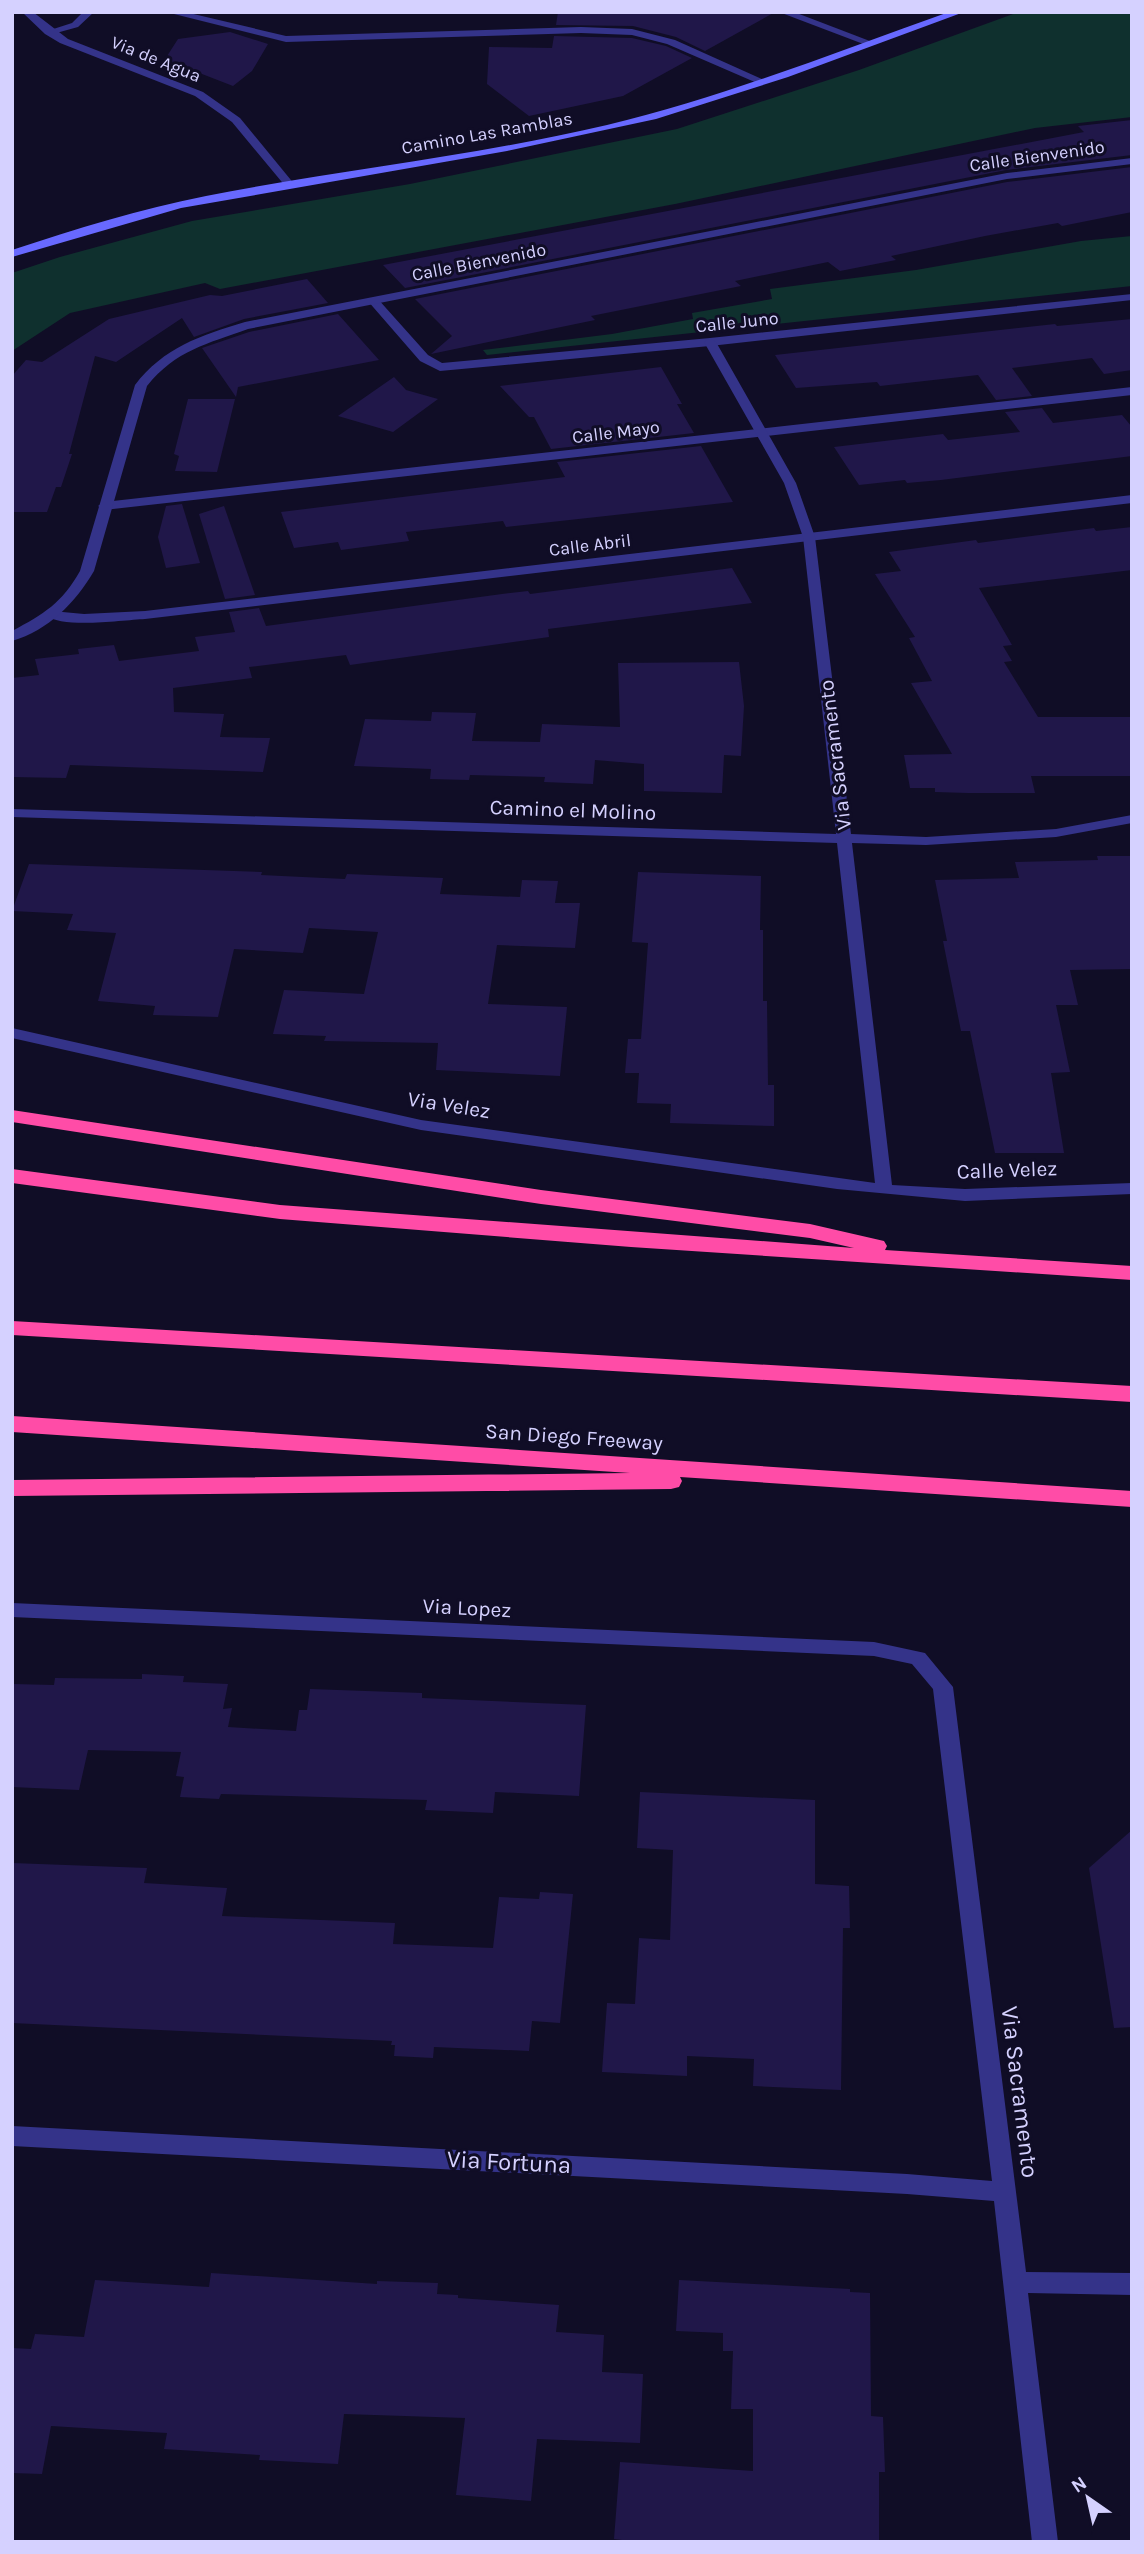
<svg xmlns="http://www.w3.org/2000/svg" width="1144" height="2554" font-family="Karla,sans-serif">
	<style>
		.green { fill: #0f302e }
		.building { fill: #201749 }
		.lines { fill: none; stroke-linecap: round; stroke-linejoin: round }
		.minor { fill: #343389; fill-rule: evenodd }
		.tertiary { fill: #343389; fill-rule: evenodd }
		.secondary { fill: #6869ff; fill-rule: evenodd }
		.motorway { fill: #ff4ca7; fill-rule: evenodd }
		.labels { text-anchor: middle; stroke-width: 6; stroke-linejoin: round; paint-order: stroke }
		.far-street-label { font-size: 18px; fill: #d5d1ff; stroke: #100d26 }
		.street-label { font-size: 21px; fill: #d5d1ff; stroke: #100d26 }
		.near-street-label { font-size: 24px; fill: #d5d1ff; stroke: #100d26 }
	</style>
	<rect width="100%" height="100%" fill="#100d26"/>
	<!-- green -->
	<g class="green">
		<polygon points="1019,12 1132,12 1132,117 1035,128 675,204 220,289 205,283 70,313 12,351 12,273 60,257 192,221 410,184 677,129 859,70"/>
		<polygon points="1132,236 1132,286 487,355 483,350 612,334 693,319 692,313 772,299 770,289 916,270 1081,241"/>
	</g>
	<!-- building -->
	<g class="building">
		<polygon points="558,12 775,12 705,51 676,37 633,26 556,25"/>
		<polygon points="230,32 268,44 252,71 233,86 184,67 160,67 178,39"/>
		<polygon points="554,36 632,38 666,46 692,58 623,96 529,116 487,84 489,47 552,48"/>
		<polygon points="1132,120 1132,155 1006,170 405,288 383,265 1084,132 1078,126"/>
		<polygon points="1132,167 1132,212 1062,226 1058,223 985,236 891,256 896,260 840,271 828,262 735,281 741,286 591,316 595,320 431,354 452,336 415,299 1007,182"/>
		<polygon points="307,279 328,303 244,319 194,337 182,318 116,362 95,356 69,454 72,454 61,487 56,487 47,512 12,512 12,376 26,360 42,362 109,319 210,295 222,296"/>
		<polygon points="338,314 379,360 238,387 236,397 202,348 249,332"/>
		<polygon points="1132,319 1132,370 1104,374 1092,358 1012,368 1032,396 996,400 978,375 880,386 877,382 796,388 775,355 1055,324 1057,326"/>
		<polygon points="661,367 682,404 677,404 694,433 551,449 534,417 529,417 500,386"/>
		<polygon points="394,377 406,390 438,399 393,432 338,416"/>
		<polygon points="188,399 235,399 217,472 175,471 179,456 174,454"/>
		<polygon points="1042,408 1053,423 1122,415 1132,427 1132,456 941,480 907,483 905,480 859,485 834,447 943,434 948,440 1020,432 1005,412"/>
		<polygon points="701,446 733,502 506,527 503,521 406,532 409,541 341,550 338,542 294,548 281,512 565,477 557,462"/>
		<polygon points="182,504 200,563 166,568 158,537 166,506"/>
		<polygon points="224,506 255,595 225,599 199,514"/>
		<polygon points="1132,527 1132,570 979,588 1012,645 1003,646 1012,661 1004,662 1038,717 1132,717 1132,776 1031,776 1035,793 968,793 935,792 935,788 910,788 904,755 952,754 911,683 932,681 909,638 915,637 875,574 901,571 889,552 976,540 978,543 1094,528 1096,531"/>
		<polygon points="732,568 752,603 548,629 549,637 350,665 346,655 249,667 252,678 173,688 174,712 224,714 220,737 270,738 263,772 70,765 66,778 12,777 12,678 39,675 35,659 79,654 78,649 114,645 119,661 199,651 195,637 235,632 229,612 259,608 266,626 502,594 528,591 530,594"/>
		<polygon points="739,662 744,706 741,756 724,755 722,793 644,791 644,764 595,760 593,784 544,782 545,777 470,775 469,780 430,779 431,769 354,766 365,719 431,721 432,712 476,713 472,741 540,742 542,724 620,727 618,663"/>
		<polygon points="1097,856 1132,856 1132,969 1070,970 1078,1005 1056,1005 1070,1072 1051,1073 1064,1153 995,1153 970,1031 961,1031 943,941 947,941 935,880 1019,878 1015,862 1098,860"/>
		<polygon points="29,864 262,872 261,875 345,879 347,874 443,878 440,894 520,897 522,880 558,881 555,903 580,903 575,948 497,945 488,1004 567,1007 560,1076 436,1070 438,1043 324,1041 326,1036 273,1034 284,990 364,994 378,932 309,928 303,953 234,949 218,1017 153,1015 155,1006 98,1001 116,933 67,930 73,914 12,911"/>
		<polygon points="638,872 761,876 760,930 763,930 763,1001 767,1001 768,1085 774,1085 774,1126 670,1123 671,1104 637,1103 639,1073 625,1073 628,1039 641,1039 648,943 632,942"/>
		<polygon points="142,1674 184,1676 183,1682 228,1684 223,1709 232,1708 228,1727 296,1731 299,1710 307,1710 310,1689 422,1693 422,1698 586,1705 579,1796 495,1792 493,1813 425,1810 427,1800 221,1794 219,1799 180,1797 184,1777 176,1776 181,1752 88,1750 79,1790 12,1787 12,1684 54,1685 55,1678 142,1679"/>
		<polygon points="640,1792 815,1800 815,1884 849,1886 850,1928 843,1928 841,2090 753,2086 754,2059 687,2056 687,2076 602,2072 607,2003 635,2004 639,1938 670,1940 673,1850 637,1848"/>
		<polygon points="1132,1830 1132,2027 1114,2028 1089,1868"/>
		<polygon points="12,1863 147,1868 144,1883 227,1888 222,1916 395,1923 393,1944 493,1948 499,1897 539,1899 540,1892 573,1894 560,2023 532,2021 529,2051 434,2047 433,2058 394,2056 395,2045 391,2045 392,2041 12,2023"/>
		<polygon points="211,2273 377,2284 377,2281 438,2283 437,2294 458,2295 458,2298 559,2305 556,2332 604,2335 602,2372 643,2374 640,2443 537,2439 531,2501 456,2495 465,2418 344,2414 338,2464 259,2460 260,2455 164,2449 167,2433 51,2426 42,2474 12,2473 12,2348 31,2349 35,2334 84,2337 95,2280 209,2287"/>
		<polygon points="679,2280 850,2289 850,2292 870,2293 871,2416 883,2417 885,2472 879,2472 879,2542 638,2542 614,2539 620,2462 753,2471 753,2409 731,2409 733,2351 723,2351 723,2333 676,2331"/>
	</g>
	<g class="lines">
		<!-- minor -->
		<g class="minor">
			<polygon points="83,12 94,12 78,27 49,35 44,32 72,23"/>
			<polygon points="166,12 185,12 286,36 581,27 632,29 675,40 766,81 757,83 667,44 632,35 581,33 286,42"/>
			<polygon points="779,12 794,12 875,43 866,45"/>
			<polygon points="1132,294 1132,300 710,346 440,371 420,361 367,300 377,298 428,355 442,363 710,338"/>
			<polygon points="1132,387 1132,395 104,510 98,506 104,502"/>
			<path d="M1132 495V503L145 619C123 620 62 629 45 615L52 611 84 614 145 611Z"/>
			<polygon points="12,1603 874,1642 925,1653 953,1687 1026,2272 1132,2273 1132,2295 1028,2293 1058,2542 1032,2542 994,2201 907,2194 12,2146 12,2126 907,2174 992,2181 933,1689 912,1664 874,1656 12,1617"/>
		</g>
		<!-- tertiary -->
		<g class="tertiary">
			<polygon points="22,12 33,12 68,39 203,92 240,118 295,185 286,187 232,122 195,96 60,43 45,34"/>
			<path d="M1132 158V164L1007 179 248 329C207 344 176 350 147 386L94 571C75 603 49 630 12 641V631C44 614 62 603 80 571L135 385C163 348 201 335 245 322L1007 173Z"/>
			<polygon points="710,338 716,342 796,483 815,537 851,834 926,837 1056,829 1132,815 1132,823 1056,837 926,845 852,843 892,1185 965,1189 1132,1183 1132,1194 965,1201 837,1189 421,1130 12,1038 12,1028 421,1120 875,1183 837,843 12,817 12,809 836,834 803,537 784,483 704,342"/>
		</g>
		<!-- secondary -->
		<path class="secondary" d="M949 12H964L788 77 656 119 507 151 181 208 12 257V250C76 229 140 209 206 196 339 170 475 156 607 125 724 97 836 52 949 12Z"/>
		<!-- motorway -->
		<g class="motorway">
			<polygon points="12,1110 541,1190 810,1224 884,1241 887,1246 885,1250 1132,1266 1132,1280 631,1247 280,1219 12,1183 12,1169 280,1205 854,1248 810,1238 541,1204 12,1122"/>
			<polygon points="12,1321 1132,1386 1132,1402 12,1335"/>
			<polygon points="12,1416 1132,1491 1132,1507 680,1477 682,1481 679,1487 671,1489 12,1496 12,1480 630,1473 12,1432"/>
		</g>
	</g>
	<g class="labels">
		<!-- far-street labels -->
		<g class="far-street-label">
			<text transform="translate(156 59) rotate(22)" y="6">Via de Agua</text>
			<text transform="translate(487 133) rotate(-10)" y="6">Camino Las Ramblas</text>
			<text transform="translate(1037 156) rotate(-8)" y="6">Calle Bienvenido</text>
			<text transform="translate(479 262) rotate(-11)" y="6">Calle Bienvenido</text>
			<text transform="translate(737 322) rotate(-6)" y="6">Calle Juno</text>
			<text transform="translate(616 432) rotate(-7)" y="6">Calle Mayo</text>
			<text transform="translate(590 545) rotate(-7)" y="6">Calle Abril</text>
		</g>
		<!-- street labels -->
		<g class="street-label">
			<text transform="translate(835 755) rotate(-97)" y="7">Via Sacramento</text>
			<text transform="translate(573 810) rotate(2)" y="7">Camino el Molino</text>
			<text transform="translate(449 1105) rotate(9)" y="7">Via Velez</text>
			<text transform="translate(1007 1170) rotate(-2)" y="7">Calle Velez</text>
			<text transform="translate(574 1437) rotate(4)" y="7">San Diego Freeway</text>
			<text transform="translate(467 1608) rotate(3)" y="7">Via Lopez</text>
		</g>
		<!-- near-street labels -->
		<g class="near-street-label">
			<text transform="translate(1020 2092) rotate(83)" y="8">Via Sacramento</text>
			<text transform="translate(509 2162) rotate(3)" y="8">Via Fortuna</text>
		</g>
	</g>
	<!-- border -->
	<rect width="1144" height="2554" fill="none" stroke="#d5d1ff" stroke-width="28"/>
	<!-- north arrow -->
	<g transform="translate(1088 2498) rotate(326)" stroke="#100d26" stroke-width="5" paint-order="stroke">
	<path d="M0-5L12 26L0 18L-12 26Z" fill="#d5d1ff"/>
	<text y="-10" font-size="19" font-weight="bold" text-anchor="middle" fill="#d5d1ff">N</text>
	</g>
</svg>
